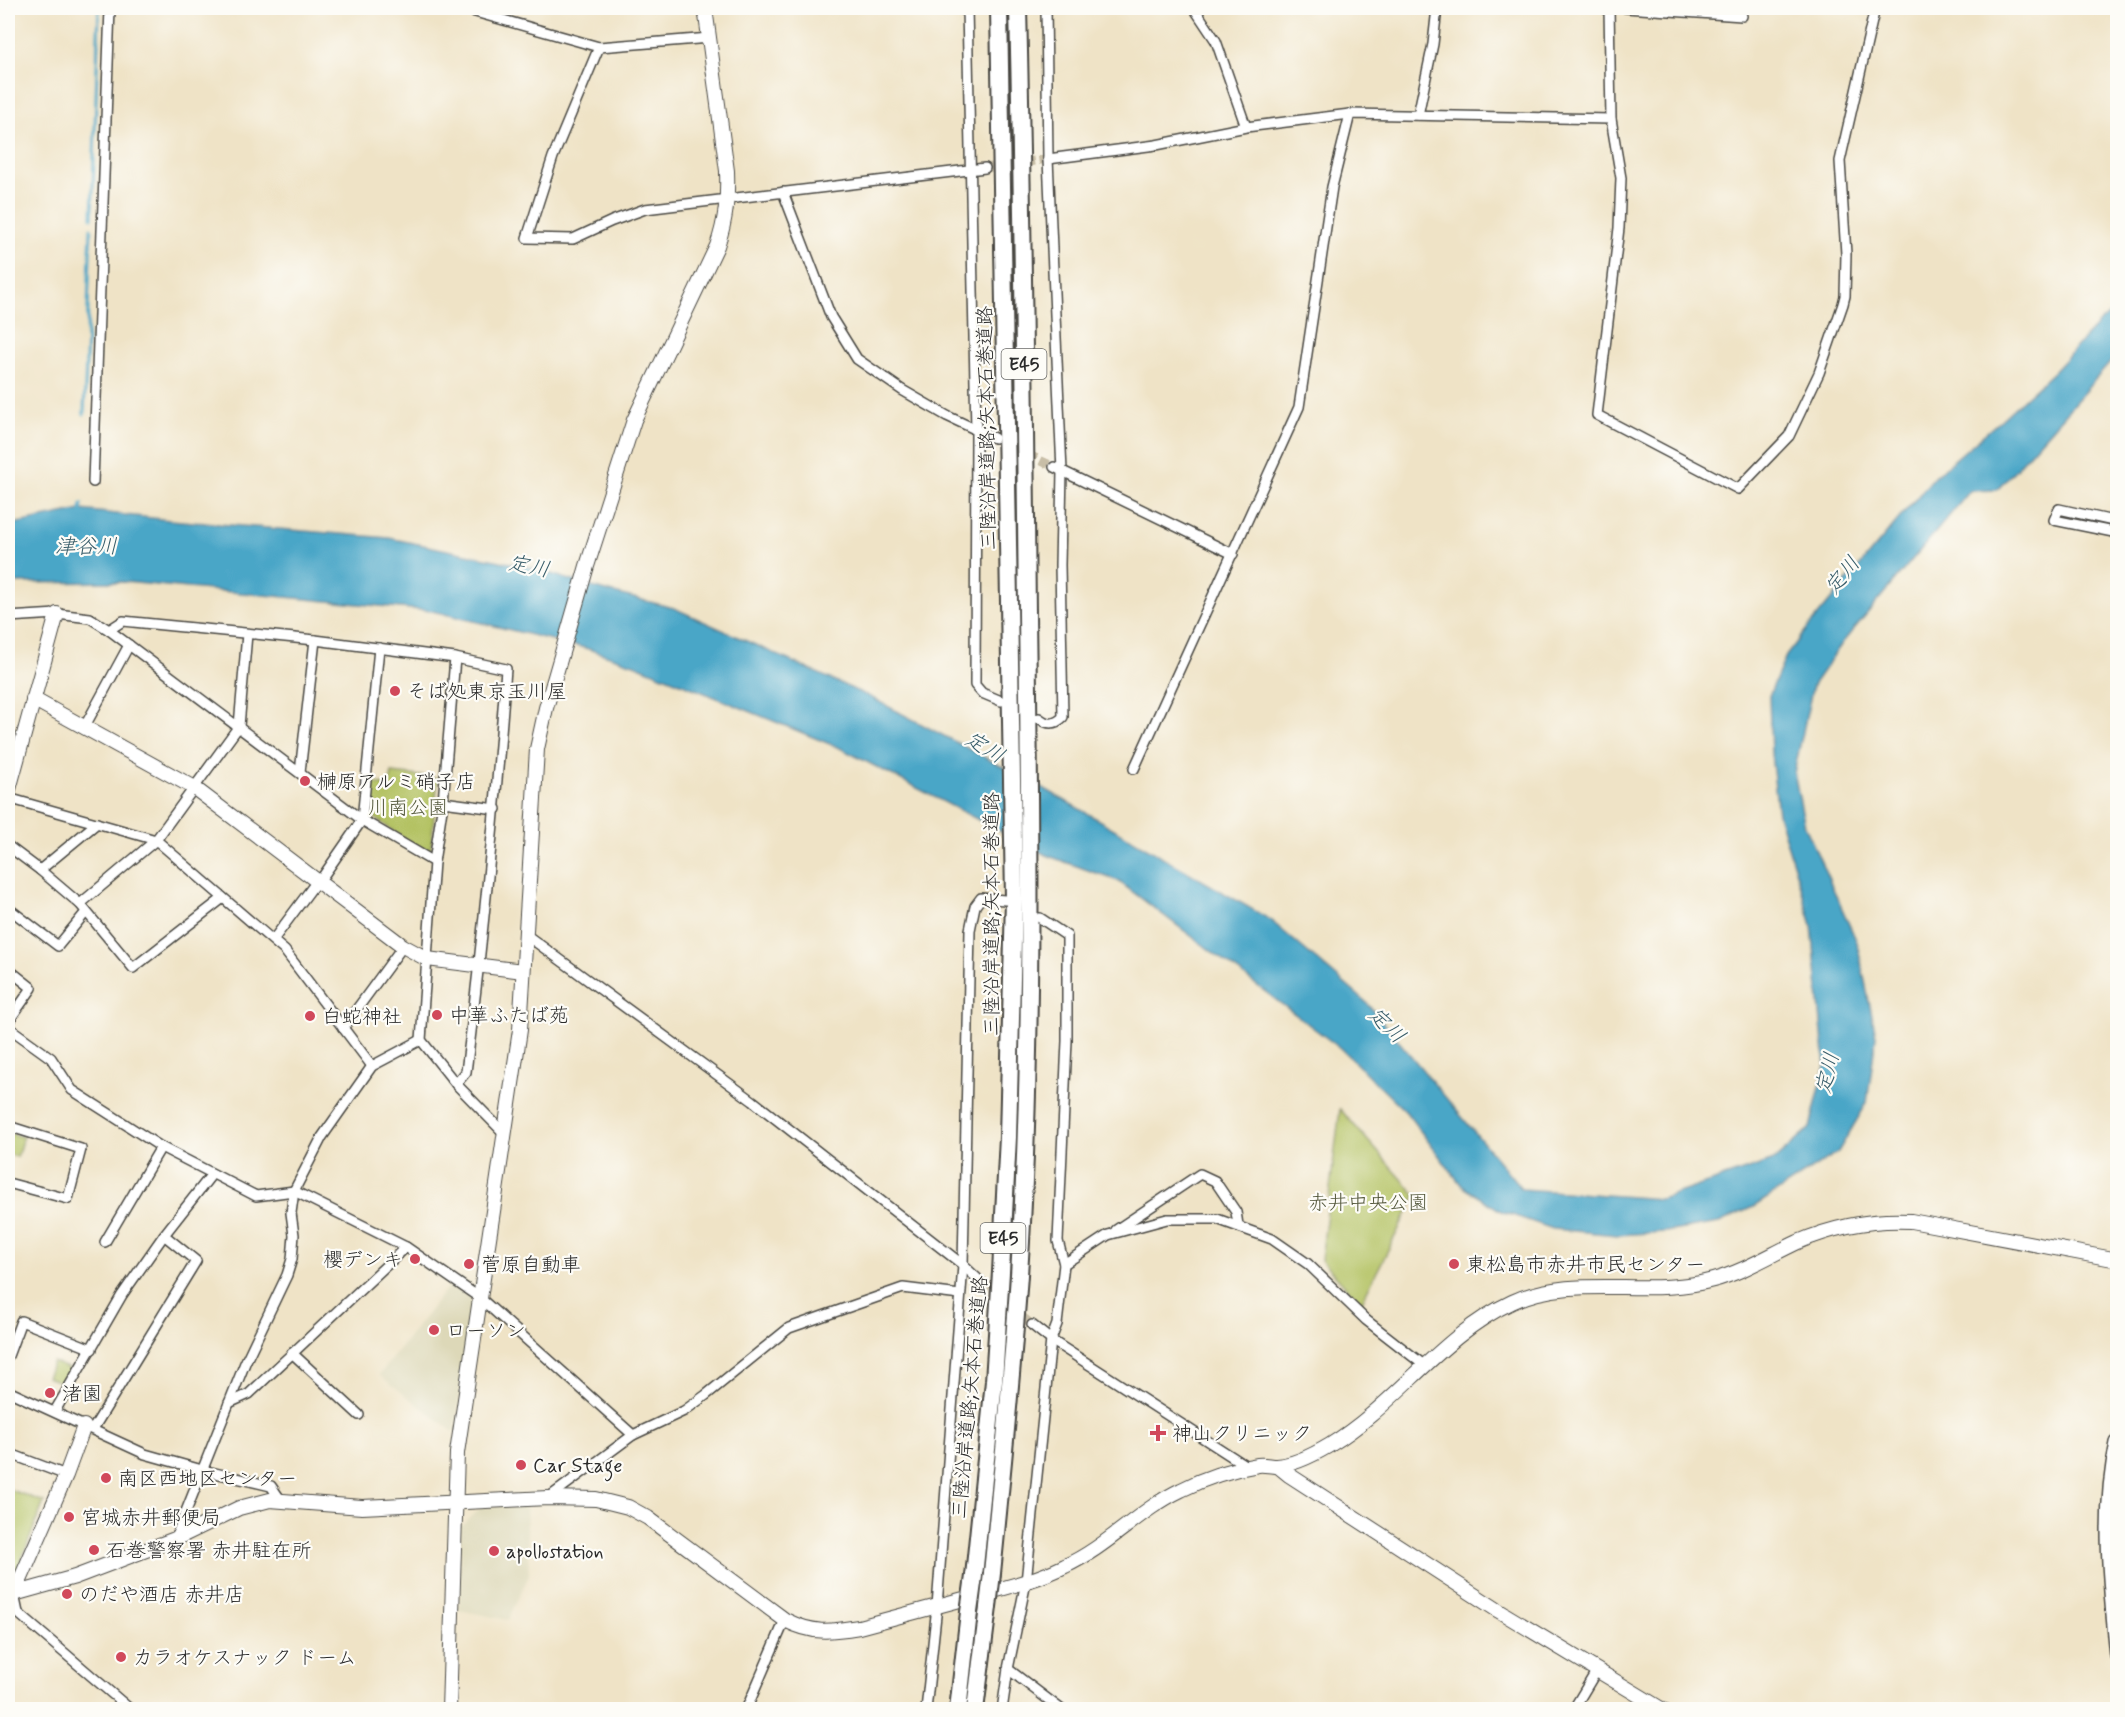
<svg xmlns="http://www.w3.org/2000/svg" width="2125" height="1717" font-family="Mynerve,'Klee One',sans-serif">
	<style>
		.built { fill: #ddd8b8 }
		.green { fill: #b4c264; stroke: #707648; stroke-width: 1.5 }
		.water { fill: #49a6c7; stroke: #3a6879; stroke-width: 1.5 }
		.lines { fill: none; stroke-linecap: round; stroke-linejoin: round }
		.stream { stroke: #49a6c7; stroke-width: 3 }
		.street-tunnel { stroke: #c8bea7; stroke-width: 9; stroke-dasharray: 9 4.5; stroke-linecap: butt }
		.street-casing { stroke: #484742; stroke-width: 12 }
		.secondary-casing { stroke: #484742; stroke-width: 16 }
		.primary-casing { stroke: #484742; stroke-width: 18 }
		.highway-casing { stroke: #484742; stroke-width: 20 }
		.street { stroke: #fff; stroke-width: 9 }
		.secondary { stroke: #fff; stroke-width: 14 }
		.primary { stroke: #fff; stroke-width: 15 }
		.highway { stroke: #fff; stroke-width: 16 }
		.highway-bridge-casing { stroke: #484742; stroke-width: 20; stroke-linecap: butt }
		.highway-bridge { stroke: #fff; stroke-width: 16 }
		.poi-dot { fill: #d1495b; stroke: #fdfcf7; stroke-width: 2 }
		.labels { text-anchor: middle; stroke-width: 4.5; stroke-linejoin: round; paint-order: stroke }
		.shield { fill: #fdfcf7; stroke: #6a6a68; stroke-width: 1.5 }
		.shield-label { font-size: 18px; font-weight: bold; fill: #2b2b2b }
		.street-label { font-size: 20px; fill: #2b2b2b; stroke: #fdfcf7 }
		.poi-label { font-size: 20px; fill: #2b2b2b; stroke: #fdfcf7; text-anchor: start }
		.park-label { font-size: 20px; fill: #54583c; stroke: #fdfcf7 }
		.water-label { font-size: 21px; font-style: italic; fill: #375c69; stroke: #fdfcf7 }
	</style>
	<rect width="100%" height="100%" fill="#fdfcf7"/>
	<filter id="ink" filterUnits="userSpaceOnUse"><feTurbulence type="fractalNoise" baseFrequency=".0167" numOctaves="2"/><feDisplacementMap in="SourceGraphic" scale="12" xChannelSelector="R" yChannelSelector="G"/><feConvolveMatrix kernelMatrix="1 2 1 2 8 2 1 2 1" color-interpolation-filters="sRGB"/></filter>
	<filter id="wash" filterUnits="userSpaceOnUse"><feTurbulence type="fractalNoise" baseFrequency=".008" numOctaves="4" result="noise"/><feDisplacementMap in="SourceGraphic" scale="24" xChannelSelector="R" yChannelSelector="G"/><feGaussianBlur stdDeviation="1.35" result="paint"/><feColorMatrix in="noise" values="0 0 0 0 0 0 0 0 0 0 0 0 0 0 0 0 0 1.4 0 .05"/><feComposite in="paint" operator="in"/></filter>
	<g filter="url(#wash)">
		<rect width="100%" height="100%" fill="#efe3c6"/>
		<!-- built -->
		<g class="built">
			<polygon points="451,1283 468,1294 472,1302 455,1433 379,1375"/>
			<polygon points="483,1506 526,1506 529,1575 508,1620 459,1610 461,1526"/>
		</g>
		<!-- green -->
		<g class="green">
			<polygon points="392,773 438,778 430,858 368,813 371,782 389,786"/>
			<polygon points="1340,1109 1416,1195 1361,1303 1321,1260"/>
			<polygon points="8,1133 23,1137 17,1157 8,1154"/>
			<polygon points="53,1362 72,1370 67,1382 63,1383 47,1377"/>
			<polygon points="8,1489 44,1502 16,1574 8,1577"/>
		</g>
		<!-- water -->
		<polygon class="water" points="2117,307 2117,355 1997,490 1970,491 1843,642 1813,685 1794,773 1805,826 1857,942 1876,1036 1867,1103 1838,1152 1755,1206 1719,1223 1665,1232 1617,1235 1553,1229 1501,1211 1462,1186 1406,1112 1340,1048 1118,881 1046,855 842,749 634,664 585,648 432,611 125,582 8,583 8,525 81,510 170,520 389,538 529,567 602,590 674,608 870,697 1045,789 1269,919 1366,1002 1522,1189 1661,1199 1774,1160 1810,1128 1825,1066 1812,925 1778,814 1771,753 1769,696 1786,656 1810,625 1934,477 2002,419 2054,371 2097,325"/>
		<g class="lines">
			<!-- stream -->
			<g class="stream">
				<polyline points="92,218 99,8"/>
				<polyline points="84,414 91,228"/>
				<polyline points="81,510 82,504"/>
			</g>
		</g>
	</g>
	<g filter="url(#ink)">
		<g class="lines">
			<!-- street-tunnel -->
			<g class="street-tunnel">
				<polyline points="985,168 1048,159"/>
				<polyline points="1004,443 1054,467"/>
				<polyline points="982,1283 1032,1325"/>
			</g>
			<!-- street casing -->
			<g class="street-casing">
				<g id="street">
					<polyline points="461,8 599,47 710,38"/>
					<polyline points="967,8 976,430 975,685 982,693 1001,701"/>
					<polyline points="1194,8 1216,41 1246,127"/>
					<polyline points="1609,8 1611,119 1621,178 1619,228 1597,415 1738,489 1789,436 1819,373 1843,304 1845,296 1846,254 1840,161 1875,8"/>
					<polyline points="1626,8 1742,16"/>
					<polyline points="599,47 553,157 527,238 573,239 612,221 645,209 985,168"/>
					<polyline points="1418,115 1433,44 1437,8"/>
					<polyline points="1048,159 1156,145 1246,127 1350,114 1611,119"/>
					<polyline points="783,192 831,317 857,359 902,390 947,416 994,438"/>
					<polyline points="1054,467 1233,554"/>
					<polyline points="93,482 110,8"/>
					<polyline points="2118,522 2059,509 2054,520 2118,533"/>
					<path d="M8 617 57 614 90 618 109 630 123 621 315 640 455 658 506 669C496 804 483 938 466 1072L456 1084"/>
					<polyline points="109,630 362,820 434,862"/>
					<polyline points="455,658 443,802 434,862 421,1040 456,1084 506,1135"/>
					<path d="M1039 718C1048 725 1055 725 1063 717L1060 565 1062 471 1048 159 1046 8"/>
					<polyline points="85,726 129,645"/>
					<polyline points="1134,769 1299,407 1332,187 1350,114"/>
					<polyline points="300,772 315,640"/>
					<polyline points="8,798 156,840 285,951 372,1066"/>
					<polyline points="443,802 496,809"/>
					<polyline points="8,846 40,870 80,904 133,968 223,898"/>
					<polyline points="40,870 97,823"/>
					<polyline points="319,882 362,820 379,648"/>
					<polyline points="80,904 156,840 239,726 247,634"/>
					<polyline points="8,908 58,946 86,912"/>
					<polyline points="525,934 753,1101 963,1265 982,1283"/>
					<polyline points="273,940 317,881"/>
					<polyline points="8,969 32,988 8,1022"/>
					<polyline points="8,1027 51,1058 72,1090 161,1147 256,1196 294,1191 406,1247 480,1298 633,1435"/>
					<polyline points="343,1028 403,946"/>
					<polyline points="8,1126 81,1149 68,1199 8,1183"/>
					<polyline points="1116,1230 1200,1174 1215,1181 1236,1212 1238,1225"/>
					<polyline points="105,1242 161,1147"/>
					<polyline points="1064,1264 1108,1235 1167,1219 1217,1219 1272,1239 1308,1264 1366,1320 1425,1366"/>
					<polyline points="1032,1325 1051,1340 1248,1467"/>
					<polyline points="292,1353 359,1415"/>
					<polyline points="8,1356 21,1321 92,1349"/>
					<polyline points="8,1391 145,1454 202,1470 271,1486 280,1499"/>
					<polyline points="229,1403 249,1394 406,1247"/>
					<polyline points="55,1411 122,1295 164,1235 212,1174"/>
					<polyline points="93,1429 196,1261 164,1235"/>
					<polyline points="8,1453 66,1475"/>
					<polyline points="548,1498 633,1435 684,1411 706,1395 789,1328 903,1288 960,1295"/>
					<polyline points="175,1539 245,1363 287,1275 292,1259 294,1235 291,1213 294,1191 322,1137 372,1066 421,1040"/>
					<polyline points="14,1594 18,1613 131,1710"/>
					<polyline points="1008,1669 1062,1710"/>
					<polyline points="746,1710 785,1620"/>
					<polyline points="926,1710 937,1606 963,1265 970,930 975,906 981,898 1005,900"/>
					<polyline points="1002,1710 1008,1669 1026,1582 1051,1340 1057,1324 1064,1264 1058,1241 1067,1041 1067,936 1040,918"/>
					<polyline points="1573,1710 1597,1670"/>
				</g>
			</g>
			<!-- secondary casing -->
			<g class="secondary-casing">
				<g id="secondary">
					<polyline points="33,699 193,787 403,946 427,959 523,971"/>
					<polyline points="8,793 57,614"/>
					<polyline points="1278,1466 1289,1475 1499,1611 1663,1710"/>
					<path d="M8 1591 14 1594 75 1577 175 1539 239 1508 270 1500 362 1507 548 1498 596 1499 628 1507 648 1518 785 1620C813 1634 829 1632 859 1627 896 1617 934 1607 971 1597 1003 1588 1035 1581 1065 1566 1107 1547 1139 1510 1181 1490 1204 1478 1233 1469 1258 1465 1264 1464 1270 1466 1276 1466 1293 1465 1315 1454 1330 1445 1396 1405 1441 1335 1512 1302 1575 1273 1648 1298 1713 1280 1743 1272 1770 1255 1798 1242 1835 1226 1871 1219 1911 1221L2118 1260"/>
					<polyline points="8,1608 66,1475 84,1426"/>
					<path d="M449 1710 457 1453 520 1030 537 749 546 708 587 566 634 420 717 246C726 220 728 198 727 171L705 8"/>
				</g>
			</g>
			<!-- primary casing -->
			<g class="primary-casing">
				<path id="primary" d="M2118 1443C2102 1514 2111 1585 2118 1656"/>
			</g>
			<!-- highway casing -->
			<g class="highway-casing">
				<g id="highway">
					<path d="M992 1573C1002 1474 1012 1374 1019 1275 1033 1055 1030 834 1027 614 1025 412 1023 210 1018 8"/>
					<polyline points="974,1576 994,1381 1001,1272 1008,1137 1014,899 999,8"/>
					<polyline points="958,1710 969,1612"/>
					<polyline points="975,1710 988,1607"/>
				</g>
			</g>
			<!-- street -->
			<use href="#street" class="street"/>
			<!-- secondary -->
			<use href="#secondary" class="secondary"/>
			<!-- primary -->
			<use href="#primary" class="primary"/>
			<!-- highway -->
			<use href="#highway" class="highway"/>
			<!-- highway-bridge casing -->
			<g class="highway-bridge-casing">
				<g id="highway-bridge">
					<polyline points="988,1607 992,1573"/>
					<polyline points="969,1612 974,1576"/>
				</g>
			</g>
			<!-- highway-bridge -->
			<use href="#highway-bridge" class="highway-bridge"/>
		</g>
	</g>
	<!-- markers -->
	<g class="poi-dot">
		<circle cx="395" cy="691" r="6"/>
		<circle cx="305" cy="781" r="6"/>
		<circle cx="437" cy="1015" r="6"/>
		<circle cx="310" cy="1016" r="6"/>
		<circle cx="415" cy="1259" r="6"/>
		<circle cx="469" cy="1264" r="6"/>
		<circle cx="1454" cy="1264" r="6"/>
		<circle cx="434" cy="1330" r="6"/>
		<circle cx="50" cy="1393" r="6"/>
		<path d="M1155 1424h6v6h6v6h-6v6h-6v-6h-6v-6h6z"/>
		<circle cx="521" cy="1465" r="6"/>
		<circle cx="106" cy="1478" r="6"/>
		<circle cx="69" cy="1517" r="6"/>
		<circle cx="94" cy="1550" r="6"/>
		<circle cx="494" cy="1551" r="6"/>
		<circle cx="67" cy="1594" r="6"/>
		<circle cx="121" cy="1657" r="6"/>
	</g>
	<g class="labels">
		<!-- shield labels -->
		<g class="shield">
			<rect x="1001.5" y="349" width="45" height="30" rx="4.5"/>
			<rect x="980.5" y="1223" width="45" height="30" rx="4.5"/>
		</g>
		<g class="shield-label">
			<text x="1024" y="370">E45</text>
			<text x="1003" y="1244">E45</text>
		</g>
		<!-- street labels -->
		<g class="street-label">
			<text transform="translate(986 428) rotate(-91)" y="7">三陸沿岸道路;矢本石巻道路</text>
			<text transform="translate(991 914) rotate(-90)" y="7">三陸沿岸道路;矢本石巻道路</text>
			<text transform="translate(969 1397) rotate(-85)" y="7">三陸沿岸道路;矢本石巻道路</text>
		</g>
		<!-- poi labels -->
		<g class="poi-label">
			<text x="407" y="698">そば処東京玉川屋</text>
			<text x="317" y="788">榊原アルミ硝子店</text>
			<text x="449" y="1022">中華ふたば苑</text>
			<text x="322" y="1023">白蛇神社</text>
			<text x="403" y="1266" text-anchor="end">櫻デンキ</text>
			<text x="481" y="1271">菅原自動車</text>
			<text x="1466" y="1271">東松島市赤井市民センター</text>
			<text x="446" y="1337">ローソン</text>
			<text x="62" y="1400">渚園</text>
			<text x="1172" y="1440">神山クリニック</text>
			<text x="533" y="1472">Car Stage</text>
			<text x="118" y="1485">南区西地区センター</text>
			<text x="81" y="1524">宮城赤井郵便局</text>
			<text x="106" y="1557">石巻警察署 赤井駐在所</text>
			<text x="506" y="1558">apollostation</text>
			<text x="79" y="1601">のだや酒店 赤井店</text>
			<text x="133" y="1664">カラオケスナック ドーム</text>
		</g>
		<!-- park labels -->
		<g class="park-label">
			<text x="408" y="814">川南公園</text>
			<text x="1368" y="1209">赤井中央公園</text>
		</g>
		<!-- water labels -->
		<g class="water-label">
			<text x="86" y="553">津谷川</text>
			<text transform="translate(529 566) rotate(11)" y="7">定川</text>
			<text transform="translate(1842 575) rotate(-51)" y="7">定川</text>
			<text transform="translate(985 747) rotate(31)" y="7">定川</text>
			<text transform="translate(1387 1025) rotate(44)" y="7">定川</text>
			<text transform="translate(1827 1073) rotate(-76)" y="7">定川</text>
		</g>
	</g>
	<!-- margin -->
	<rect width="2125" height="1717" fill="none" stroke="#fdfcf7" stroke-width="30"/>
</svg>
